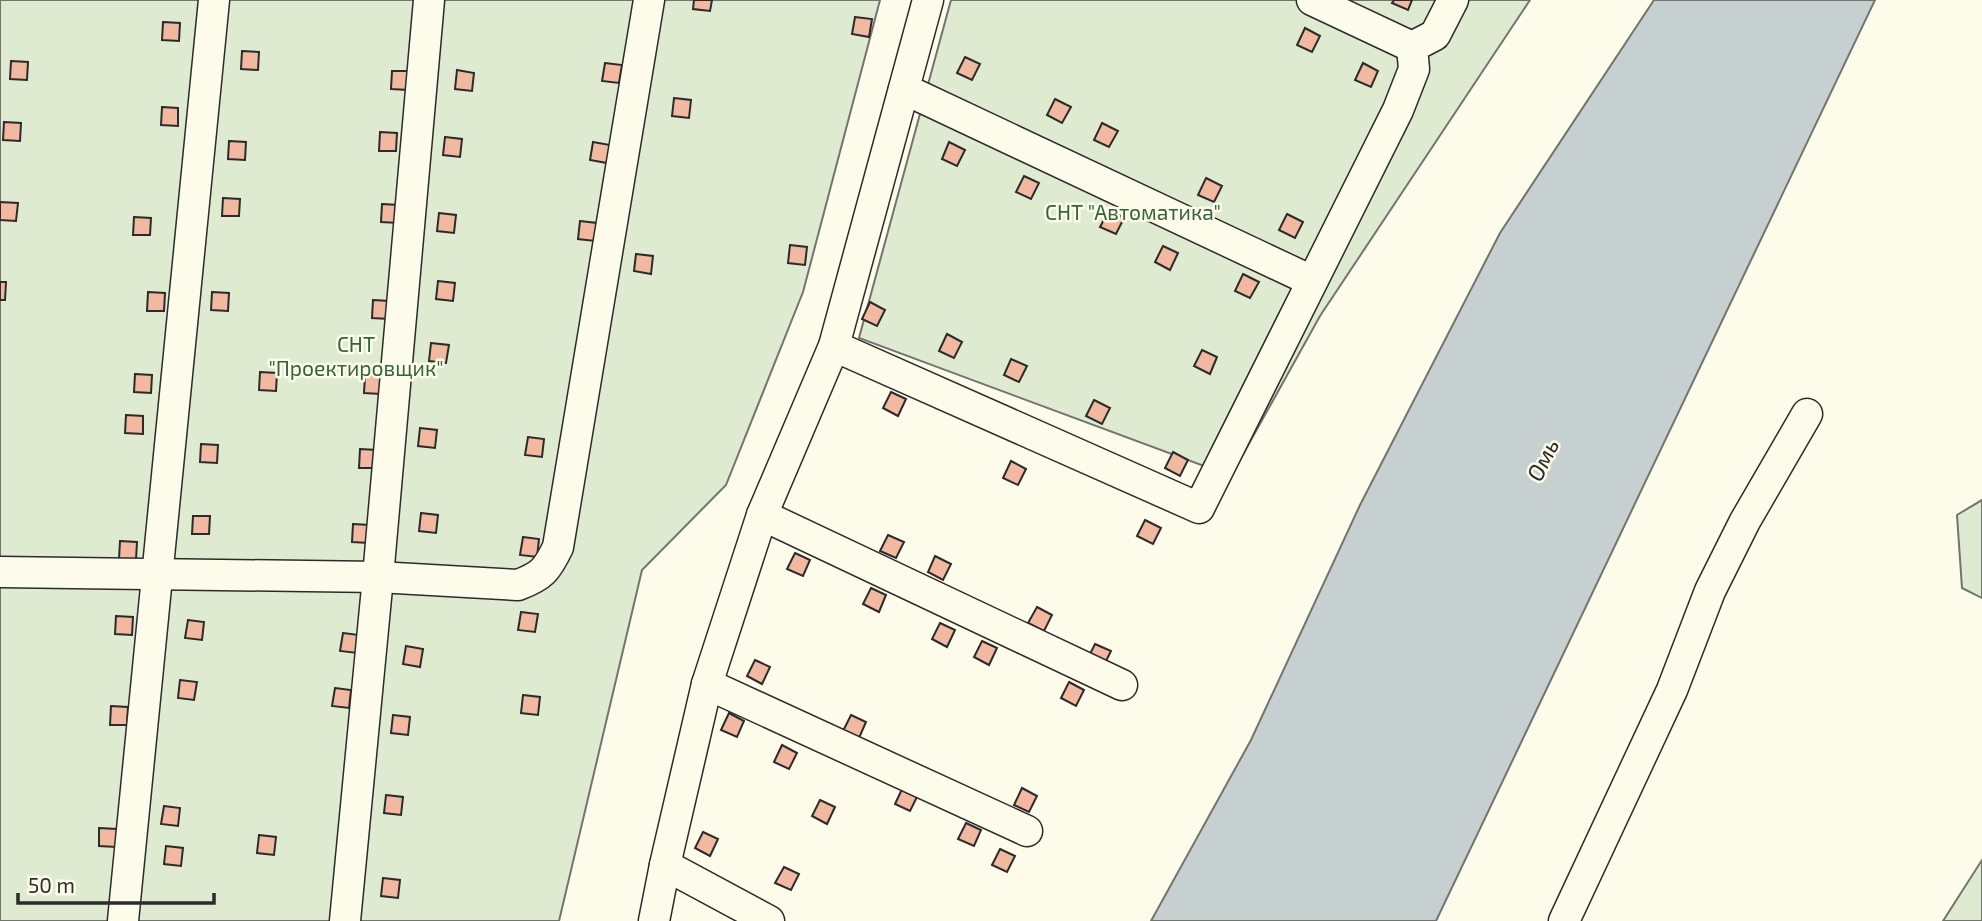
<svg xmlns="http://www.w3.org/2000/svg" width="1982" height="921" font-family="'Exo 2',sans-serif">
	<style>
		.green { fill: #deebd1; stroke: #74746e; stroke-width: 2 }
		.water { fill: #c7d0d0; stroke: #74746e; stroke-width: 2 }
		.building { fill: #f2b8a0; stroke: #2b2b2b; stroke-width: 2 }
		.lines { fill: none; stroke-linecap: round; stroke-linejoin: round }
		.minor-casing { stroke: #2b2b2b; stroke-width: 33 }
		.minor { stroke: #fdfbea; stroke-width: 30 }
		.labels { text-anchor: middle; stroke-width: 5; stroke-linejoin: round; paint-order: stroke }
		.park-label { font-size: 21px; fill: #34623c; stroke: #fdfbea }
		.water-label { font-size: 23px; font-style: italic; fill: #2b2b2b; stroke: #fdfbea }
	</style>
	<rect width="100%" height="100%" fill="#fdfbea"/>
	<!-- green -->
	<g class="green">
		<polygon points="0,0 880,0 803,292 726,485 642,570 559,921 0,921"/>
		<polygon points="951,0 1530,0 1320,316 1231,476 859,338"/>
		<polygon points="1982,500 1982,598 1962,588 1957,515"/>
		<polygon points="1982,860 1982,921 1943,921"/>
	</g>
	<!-- water -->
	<polygon class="water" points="1654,0 1875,0 1436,921 1151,921 1251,740 1360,505 1500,233"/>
	<!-- building -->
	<g class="building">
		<polygon points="694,0 712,0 710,11 693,9"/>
		<polygon points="1394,0 1412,0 1408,10 1392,3"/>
		<polygon points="855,17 872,19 869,37 852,34"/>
		<polygon points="163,22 180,23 179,41 162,40"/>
		<polygon points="1305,28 1320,36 1312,52 1297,45"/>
		<polygon points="242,51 259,52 258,70 241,69"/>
		<polygon points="965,57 980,64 972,80 957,73"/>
		<polygon points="11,61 28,62 27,80 10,79"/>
		<polygon points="605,63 622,65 619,83 602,81"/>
		<polygon points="1363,63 1378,71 1371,87 1355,80"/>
		<polygon points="457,70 474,73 472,91 455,89"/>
		<polygon points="392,71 409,71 408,90 391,89"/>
		<polygon points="674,98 691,100 689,118 672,116"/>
		<polygon points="1055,99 1071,107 1062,123 1047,115"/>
		<polygon points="162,107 178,108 178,126 161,125"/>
		<polygon points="4,122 21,123 20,141 3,140"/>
		<polygon points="1102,123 1118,131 1109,147 1094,140"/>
		<polygon points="380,132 397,133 396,151 379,151"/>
		<polygon points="445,137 462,139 460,157 443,155"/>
		<polygon points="229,141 246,142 245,160 228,159"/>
		<polygon points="593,142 610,145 607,163 590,160"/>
		<polygon points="949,142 965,150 957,166 942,159"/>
		<polygon points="1024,176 1039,183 1031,199 1016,192"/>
		<polygon points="1206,178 1222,186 1214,202 1198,195"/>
		<polygon points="223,198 240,199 239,216 222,216"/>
		<polygon points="0,202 18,203 16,221 0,220"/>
		<polygon points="382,204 399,205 398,223 381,222"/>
		<polygon points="1109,210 1124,218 1116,234 1100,227"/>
		<polygon points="439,213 456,215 454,233 437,231"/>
		<polygon points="1287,214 1303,222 1295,238 1279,230"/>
		<polygon points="134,217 151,218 150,235 133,235"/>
		<polygon points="580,221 597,223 595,241 578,239"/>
		<polygon points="790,245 807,247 805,265 788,263"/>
		<polygon points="1163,246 1178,253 1170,270 1155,262"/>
		<polygon points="636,254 653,256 651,274 634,271"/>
		<polygon points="1243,274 1259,282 1250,298 1235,291"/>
		<polygon points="438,281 455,283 453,301 436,299"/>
		<polygon points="0,282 6,282 5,300 0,300"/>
		<polygon points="148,292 165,293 164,311 147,311"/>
		<polygon points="212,292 229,293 228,311 211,310"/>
		<polygon points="373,300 390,301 389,319 372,318"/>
		<polygon points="870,302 885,310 877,326 862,319"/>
		<polygon points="947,334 962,342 954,358 939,351"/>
		<polygon points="431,343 449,345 446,363 429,361"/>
		<polygon points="1202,350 1217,357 1210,374 1194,366"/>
		<polygon points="1011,359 1027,366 1019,382 1004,375"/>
		<polygon points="260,372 277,373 276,391 259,390"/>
		<polygon points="135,374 152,375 151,393 134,392"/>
		<polygon points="365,375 382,376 381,394 364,393"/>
		<polygon points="891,392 906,399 898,416 883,408"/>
		<polygon points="1094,400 1110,408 1102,424 1086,416"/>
		<polygon points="126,415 143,416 143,434 125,433"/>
		<polygon points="420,428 437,430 435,448 418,446"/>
		<polygon points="528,437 544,439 542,457 525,455"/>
		<polygon points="201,444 218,445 217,463 200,462"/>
		<polygon points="360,449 377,450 376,468 359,468"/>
		<polygon points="1173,452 1188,460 1180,476 1165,468"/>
		<polygon points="1011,461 1026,469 1018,485 1003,478"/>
		<polygon points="421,513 438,515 436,533 419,531"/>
		<polygon points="193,516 210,516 209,534 192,534"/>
		<polygon points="1145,520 1161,528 1153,544 1137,536"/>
		<polygon points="353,524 370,525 369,543 352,542"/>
		<polygon points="888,535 904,542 896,558 880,551"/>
		<polygon points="523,537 539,539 537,557 520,555"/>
		<polygon points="120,541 137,542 136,560 119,559"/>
		<polygon points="795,553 810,560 803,576 787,569"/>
		<polygon points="935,556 951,564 943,580 928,572"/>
		<polygon points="871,588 886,595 879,612 863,604"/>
		<polygon points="1037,607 1052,615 1044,631 1028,623"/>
		<polygon points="521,612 538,614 535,632 518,630"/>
		<polygon points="116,616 133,617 132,635 115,634"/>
		<polygon points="188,620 204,622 202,640 185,638"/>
		<polygon points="940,623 955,630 947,647 932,639"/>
		<polygon points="343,633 359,635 357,653 340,651"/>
		<polygon points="982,641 997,648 989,665 974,657"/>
		<polygon points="1095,644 1111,651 1103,667 1087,660"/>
		<polygon points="406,646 423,649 420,667 403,664"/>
		<polygon points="755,660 770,667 762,684 747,676"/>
		<polygon points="180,680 197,682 194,700 178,698"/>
		<polygon points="1069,682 1084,690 1076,706 1061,698"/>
		<polygon points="335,688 351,690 349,708 332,706"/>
		<polygon points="523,695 540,697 538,715 521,713"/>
		<polygon points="111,706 128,707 127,725 110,725"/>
		<polygon points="729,713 744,721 737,737 721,730"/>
		<polygon points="393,715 410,717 408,735 391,733"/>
		<polygon points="851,715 866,722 859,738 843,731"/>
		<polygon points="782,745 797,753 789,769 774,762"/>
		<polygon points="903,787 918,795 910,811 895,804"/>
		<polygon points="1022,788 1037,796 1029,812 1014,805"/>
		<polygon points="386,795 403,797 401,815 384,813"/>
		<polygon points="820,800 835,807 827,824 812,816"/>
		<polygon points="164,806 180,808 178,826 161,824"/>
		<polygon points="966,823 981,830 974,846 958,839"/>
		<polygon points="99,828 117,829 116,847 99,846"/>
		<polygon points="703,832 718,839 710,856 695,848"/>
		<polygon points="259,835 276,837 274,855 257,853"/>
		<polygon points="166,846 183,848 181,866 164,864"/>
		<polygon points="1000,849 1015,856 1007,872 992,865"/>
		<polygon points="784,867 799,874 791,890 775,883"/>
		<polygon points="383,878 400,880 398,898 381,896"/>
	</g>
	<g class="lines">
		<!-- minor casing -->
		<g class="minor-casing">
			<g id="minor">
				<polyline points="1312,0 1412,47"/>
				<polyline points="904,89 1312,281"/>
				<polyline points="834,346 1199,508 1398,110 1414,69 1412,47 1435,35 1453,0"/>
				<polyline points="762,515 1122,685"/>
				<path d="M0 572 378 577 518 585C542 576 547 570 558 547L649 0"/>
				<polyline points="707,684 1027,831"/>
				<polyline points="665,865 769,921"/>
				<polyline points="123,921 214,0"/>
				<polyline points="345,921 378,577 429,0"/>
				<polyline points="654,921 665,865 707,684 762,515 834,346 928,0"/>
				<polyline points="1564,921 1672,690 1710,591 1745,521 1807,414"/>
			</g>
		</g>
		<!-- minor -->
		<use href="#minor" class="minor"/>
	</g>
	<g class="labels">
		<!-- park labels -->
		<g class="park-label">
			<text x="1133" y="220">СНТ "Автоматика"</text>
			<text x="356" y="352">СНТ<tspan x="356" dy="24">"Проектировщик"</tspan></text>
		</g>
		<!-- water labels -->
		<g class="water-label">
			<text transform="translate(1543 460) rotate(-64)" y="8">Омь</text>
		</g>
	</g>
	<!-- scale -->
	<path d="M18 893v10h196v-10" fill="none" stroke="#2b2b2b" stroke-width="3.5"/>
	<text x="28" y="893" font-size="21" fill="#2b2b2b" stroke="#fdfbea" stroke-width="5" paint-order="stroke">50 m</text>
</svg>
